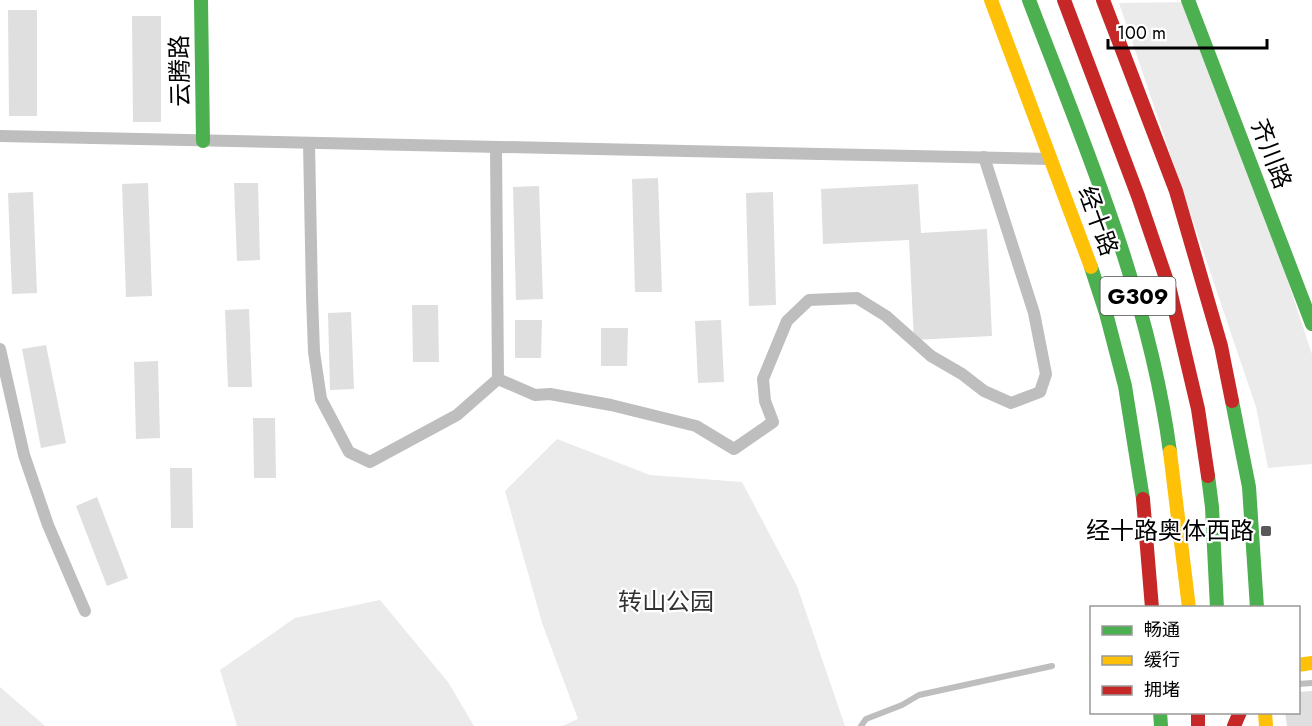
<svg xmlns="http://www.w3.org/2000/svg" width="1312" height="726" font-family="Jost,'Noto Sans SC',sans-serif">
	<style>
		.green { fill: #ebebeb }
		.building { fill: #dfdfdf }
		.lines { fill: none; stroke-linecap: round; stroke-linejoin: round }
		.lane { stroke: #bebebe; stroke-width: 6 }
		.street { stroke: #bebebe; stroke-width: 12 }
		.fast { stroke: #4caf50; stroke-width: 14 }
		.slow { stroke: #ffc107; stroke-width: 14 }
		.jam { stroke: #c62828; stroke-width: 14 }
		.poi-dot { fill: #595959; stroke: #fff; stroke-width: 2 }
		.labels { text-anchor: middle; stroke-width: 4.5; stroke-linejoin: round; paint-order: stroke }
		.shield { fill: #fff; stroke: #4c4c4c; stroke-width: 1.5 }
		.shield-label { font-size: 22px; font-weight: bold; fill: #000 }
		.street-label { font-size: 24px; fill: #000; stroke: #fff }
		.poi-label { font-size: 24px; fill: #000; stroke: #fff; text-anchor: end }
		.park-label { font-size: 24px; fill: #323232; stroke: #fff }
	</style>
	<rect width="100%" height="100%" fill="#fff"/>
	<!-- green -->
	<g class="green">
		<polygon points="1195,2 1312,354 1312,464 1268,468 1256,407 1119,3"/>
		<polygon points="557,439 650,475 742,482 797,586 845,726 562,726 578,719 542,623 505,491"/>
		<polygon points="380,600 448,682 474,726 237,726 220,670 295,618"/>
		<polygon points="0,687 45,726 0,726"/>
	</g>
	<!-- building -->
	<g class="building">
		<polygon points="8,10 37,10 37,116 9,116"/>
		<polygon points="132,16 161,16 161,122 133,122"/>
		<polygon points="658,178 662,292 635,292 632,179"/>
		<polygon points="148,183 152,296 126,297 122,184"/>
		<polygon points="234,183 258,183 260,260 237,261"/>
		<polygon points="918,184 921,233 987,229 992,336 914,340 909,240 823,244 821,189"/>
		<polygon points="539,186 543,299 516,300 513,187"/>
		<polygon points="33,192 37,293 12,294 8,193"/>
		<polygon points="773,192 776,305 749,306 746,193"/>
		<polygon points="412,305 438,305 439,362 413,362"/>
		<polygon points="249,309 252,387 228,387 225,310"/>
		<polygon points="351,312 354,389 330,390 328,313"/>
		<polygon points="515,320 542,320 541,358 515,358"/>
		<polygon points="721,320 724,382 698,383 695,321"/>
		<polygon points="601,328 628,328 627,366 601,366"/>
		<polygon points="46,345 66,443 41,448 22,349"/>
		<polygon points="158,361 160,438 136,439 134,362"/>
		<polygon points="253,418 275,418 276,478 254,478"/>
		<polygon points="170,468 192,468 193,528 171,528"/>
		<polygon points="97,497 128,578 107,586 76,506"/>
		<polygon points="1312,691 1312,726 1287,726 1285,712 1298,712 1298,692"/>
	</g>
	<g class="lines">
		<!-- lane -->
		<g class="lane">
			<polyline points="1298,684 1312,683"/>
			<polyline points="861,726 866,719 902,705 919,695 1052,666"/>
		</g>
		<!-- street -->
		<g class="street">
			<polyline points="0,136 1051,159"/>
			<polyline points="309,143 312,296 314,352 321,399 349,452 370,462 457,415 498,379 535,395 550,394 611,405 696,426 734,449 773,422 765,401 763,379 787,321 809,300 857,298 886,316 931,356 962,374 984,391 1011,403 1040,392 1046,374 1034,313 984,157"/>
			<polyline points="496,147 498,379"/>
			<polyline points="0,349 24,455 48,525 85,611"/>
		</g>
		<!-- fast -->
		<g class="fast">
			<polyline points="201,0 203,141"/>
			<path d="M1029 0C1085 147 1149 294 1170 452"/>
			<polyline points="1188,0 1312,324"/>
			<polyline points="1091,267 1106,313 1125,386 1143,499"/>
			<polyline points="1232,401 1249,487 1257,608"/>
			<polyline points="1208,476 1212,507 1217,608"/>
			<polyline points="1160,712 1161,726"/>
		</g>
		<!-- slow -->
		<g class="slow">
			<polyline points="991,0 1091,267"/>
			<polyline points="1170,452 1189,608"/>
			<polyline points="1298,665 1312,663"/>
			<polyline points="1265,712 1266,726"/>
		</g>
		<!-- jam -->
		<g class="jam">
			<polyline points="1064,0 1138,196 1170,290 1198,409 1208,476"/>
			<polyline points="1103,0 1176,191 1221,346 1232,401"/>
			<polyline points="1143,499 1152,608"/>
			<polyline points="1198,712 1198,726"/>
			<polyline points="1234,726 1240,712"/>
		</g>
	</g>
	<!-- markers -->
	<rect class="poi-dot" x="1260" y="525" width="12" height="12" rx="3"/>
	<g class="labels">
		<!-- shield labels -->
		<rect class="shield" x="1100.5" y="277" width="75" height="38" rx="4.5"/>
		<g class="shield-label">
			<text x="1138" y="304">G309</text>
		</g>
		<!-- street labels -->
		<g class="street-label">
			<text transform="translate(180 71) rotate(-91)" y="8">云腾路</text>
			<text transform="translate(1271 154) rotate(69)" y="8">齐川路</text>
			<text transform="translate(1098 221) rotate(70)" y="8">经十路</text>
		</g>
		<!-- poi labels -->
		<g class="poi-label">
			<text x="1254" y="539">经十路奥体西路</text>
		</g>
		<!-- park labels -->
		<g class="park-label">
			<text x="666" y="610">转山公园</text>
		</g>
	</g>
	<!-- legend -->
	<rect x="1090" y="606" width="210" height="108" fill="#ffffff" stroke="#999999" stroke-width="1.5"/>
	<rect x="1102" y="626" width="30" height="9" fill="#4caf50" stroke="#999999" stroke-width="1.5"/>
	<text x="1144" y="636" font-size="18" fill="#000000">畅通</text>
	<rect x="1102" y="656" width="30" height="9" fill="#ffc107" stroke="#999999" stroke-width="1.5"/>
	<text x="1144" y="666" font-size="18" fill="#000000">缓行</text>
	<rect x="1102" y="686" width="30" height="9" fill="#c62828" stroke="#999999" stroke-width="1.5"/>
	<text x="1144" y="696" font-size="18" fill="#000000">拥堵</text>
	<!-- scale -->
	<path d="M1108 39v9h159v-9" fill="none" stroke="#000000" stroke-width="3"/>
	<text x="1117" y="39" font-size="18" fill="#000000" stroke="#ffffff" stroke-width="4.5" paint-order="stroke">100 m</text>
</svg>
